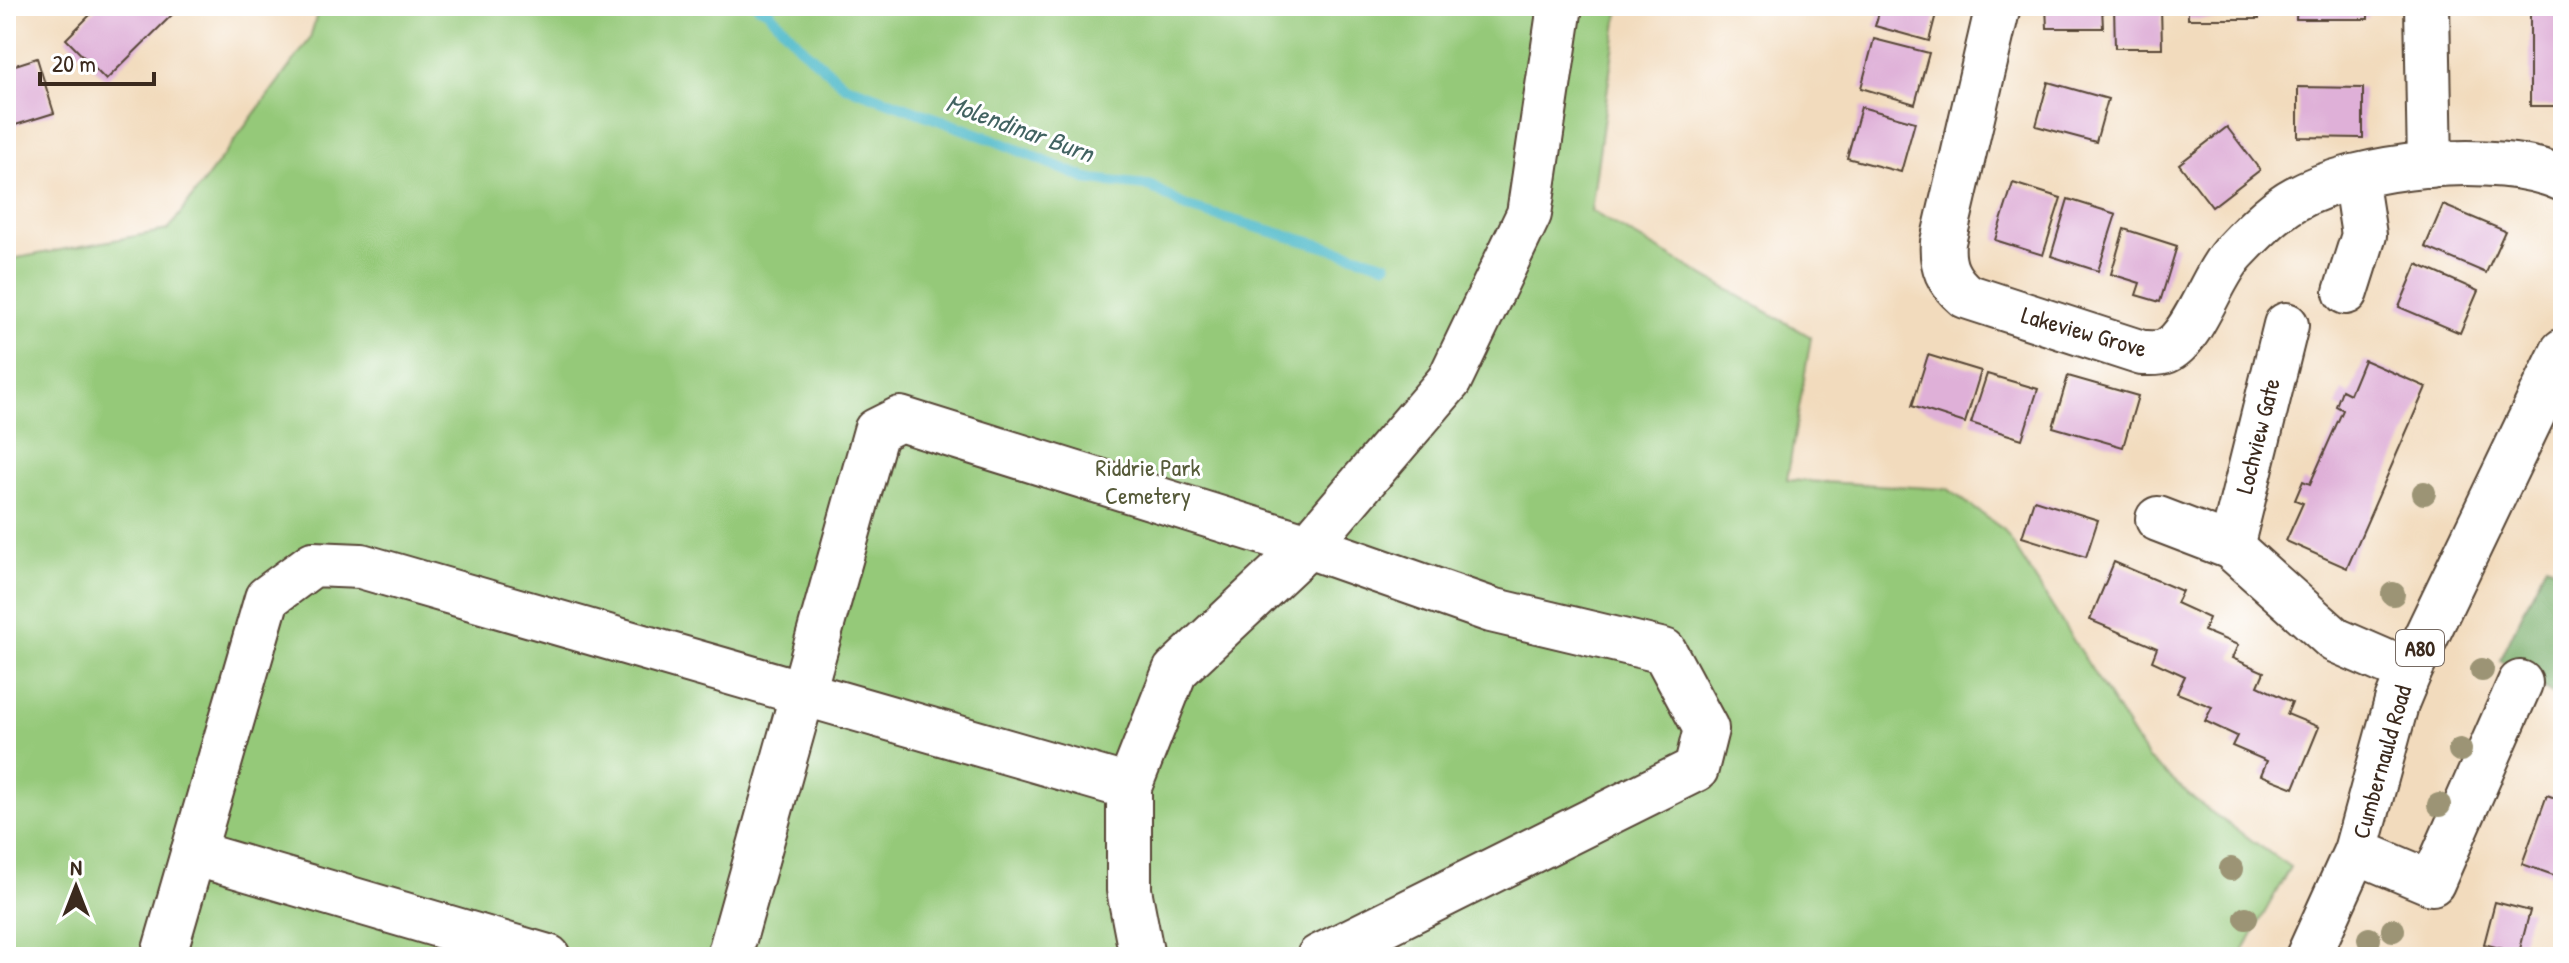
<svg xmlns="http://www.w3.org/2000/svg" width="2569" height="963" font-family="'Patrick Hand',sans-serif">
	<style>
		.green { fill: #95c979; stroke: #687a4c; stroke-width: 2 }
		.forest { fill: #78ad69; stroke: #5a6c44; stroke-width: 2 }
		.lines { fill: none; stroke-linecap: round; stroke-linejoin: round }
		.stream { stroke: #4db9c9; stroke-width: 11 }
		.building { fill: #dfb0d8 }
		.minor-casing { stroke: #564536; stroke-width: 48 }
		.major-casing { stroke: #564536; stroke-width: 48 }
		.minor { stroke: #fff; stroke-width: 44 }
		.major { stroke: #fff; stroke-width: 44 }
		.tree { fill: #9c9474 }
		.labels { text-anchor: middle; stroke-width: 6; stroke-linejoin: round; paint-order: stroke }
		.shield { fill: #fff; stroke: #766a62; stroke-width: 2 }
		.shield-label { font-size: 22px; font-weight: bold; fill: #3b2a1e }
		.street-label { font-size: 24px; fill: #3b2a1e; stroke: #fff }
		.park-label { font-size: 24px; fill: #565a39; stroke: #fff }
		.water-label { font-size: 26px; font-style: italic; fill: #426362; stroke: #fff }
	</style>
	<rect width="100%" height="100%" fill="#fff"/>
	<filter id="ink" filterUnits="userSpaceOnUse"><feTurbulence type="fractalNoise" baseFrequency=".0125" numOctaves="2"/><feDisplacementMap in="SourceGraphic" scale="16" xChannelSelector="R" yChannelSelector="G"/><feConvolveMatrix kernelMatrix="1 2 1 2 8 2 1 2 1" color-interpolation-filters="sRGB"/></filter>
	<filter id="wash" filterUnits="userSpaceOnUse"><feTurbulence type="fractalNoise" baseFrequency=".006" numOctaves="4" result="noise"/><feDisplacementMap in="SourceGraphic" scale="32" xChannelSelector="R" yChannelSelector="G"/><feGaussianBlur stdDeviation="1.8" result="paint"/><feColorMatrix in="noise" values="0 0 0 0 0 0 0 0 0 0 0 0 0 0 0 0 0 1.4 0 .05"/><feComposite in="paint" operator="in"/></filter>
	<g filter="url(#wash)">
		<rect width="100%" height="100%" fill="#f2dbbd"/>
		<!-- green -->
		<polygon class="green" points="319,6 1619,6 1591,211 1811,337 1787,480 1948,489 2004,530 2148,759 2204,807 2290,867 2240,957 6,957 6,260 168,230 310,39"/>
		<!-- forest -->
		<polygon class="forest" points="2546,564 2563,573 2563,700 2500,660"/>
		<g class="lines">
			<!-- stream -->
			<polyline class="stream" points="758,6 767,10 803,49 844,85 994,140 1087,179 1150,186 1186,207 1386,264"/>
		</g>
		<g id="blocks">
			<!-- building -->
			<g class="building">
				<polygon points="99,6 181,6 106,80 66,39"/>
				<polygon points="1881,6 1938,6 1929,41 1875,26"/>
				<polygon points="2046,6 2102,6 2103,28 2047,28"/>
				<polygon points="2114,6 2161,6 2162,48 2115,48"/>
				<rect x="2188" y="6" width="71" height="13"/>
				<polygon points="2297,6 2368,6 2368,19 2296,19"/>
				<rect x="2530" y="6" width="33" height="100"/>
				<polygon points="1874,39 1929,53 1915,104 1861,88"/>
				<polygon points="37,58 54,113 6,128 6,68"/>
				<polygon points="2048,82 2108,99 2096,142 2036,126"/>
				<polygon points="2298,87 2363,88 2363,138 2298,137"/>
				<polygon points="1861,107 1915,122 1901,172 1847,158"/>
				<polygon points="2227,127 2260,170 2212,207 2179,164"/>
				<polygon points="2013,183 2061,198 2043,255 1995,240"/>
				<polygon points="2068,199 2116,214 2098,271 2051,256"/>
				<polygon points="2443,205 2505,231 2486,273 2425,247"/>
				<polygon points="2124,229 2177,246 2160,302 2136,295 2140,283 2111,274"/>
				<polygon points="2417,264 2478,291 2460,333 2399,307"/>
				<polygon points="1928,355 1981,371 1965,423 1912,406"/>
				<polygon points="2364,360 2426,387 2347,568 2286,541 2303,503 2295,500 2303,481 2310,484 2343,410 2336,406 2342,390 2350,394"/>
				<polygon points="1987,374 2038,389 2022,439 1971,423"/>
				<polygon points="2068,376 2138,396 2123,447 2053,427"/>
				<polygon points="2034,500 2098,520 2086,557 2022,537"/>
				<polygon points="2114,562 2182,591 2176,603 2209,618 2204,631 2238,645 2232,658 2264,672 2258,686 2292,702 2287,714 2319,727 2294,788 2261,775 2267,761 2232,746 2237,736 2205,721 2212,707 2177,693 2185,676 2152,661 2157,648 2090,620"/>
				<polygon points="2547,795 2563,801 2562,878 2522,864"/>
				<polygon points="2495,902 2530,911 2519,953 2484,944"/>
			</g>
		</g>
	</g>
	<g filter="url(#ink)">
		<use href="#blocks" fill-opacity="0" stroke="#564536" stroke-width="2"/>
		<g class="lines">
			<!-- minor casing -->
			<g class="minor-casing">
				<g id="minor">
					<path d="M1998 6 1943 242C1941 266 1948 281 1966 296L2142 353C2150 353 2159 354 2166 351 2194 339 2211 276 2235 251 2250 235 2276 209 2295 199 2357 164 2498 149 2563 179"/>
					<polyline points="2427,6 2430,165"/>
					<polyline points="2346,292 2364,235 2355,177"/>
					<polyline points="2158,519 2231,547 2335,640 2409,672"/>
					<polyline points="2231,547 2286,325"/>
					<polyline points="2356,851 2432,883 2520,683"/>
					<polyline points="193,853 548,957"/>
					<polyline points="163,957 267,598 313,564 361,566 1129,787"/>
					<polyline points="729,957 876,431 900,419 1308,546 1491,610 1664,651 1706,729 1696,769 1319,957"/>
					<polyline points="1142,957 1129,890 1129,787 1175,671 1308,546 1449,381 1529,214 1560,6"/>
				</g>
			</g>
			<!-- major casing -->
			<g class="major-casing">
				<polyline id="major" points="2308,957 2356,851 2397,701 2409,672 2563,351"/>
			</g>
			<!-- minor -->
			<use href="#minor" class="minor"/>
			<!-- major -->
			<use href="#major" class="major"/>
		</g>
		<!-- trees -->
		<g class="tree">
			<circle cx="2424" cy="493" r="12"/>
			<circle cx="2393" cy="594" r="12"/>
			<circle cx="2482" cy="670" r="12"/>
			<circle cx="2460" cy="750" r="12"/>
			<circle cx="2439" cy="805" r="12"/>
			<circle cx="2231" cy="869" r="12"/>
			<circle cx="2246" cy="918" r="12"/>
			<circle cx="2393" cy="930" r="12"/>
			<circle cx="2369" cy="939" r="12"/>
		</g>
	</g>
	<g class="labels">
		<!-- shield labels -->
		<rect class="shield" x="2396" y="630" width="48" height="36" rx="6"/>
		<g class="shield-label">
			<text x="2420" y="656">A80</text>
		</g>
		<!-- street labels -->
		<g class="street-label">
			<text transform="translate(2084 332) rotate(16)" y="8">Lakeview Grove</text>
			<text transform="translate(2258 436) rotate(-76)" y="8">Lochview Gate</text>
			<text transform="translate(2382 762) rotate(-74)" y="8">Cumbernauld Road</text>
		</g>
		<!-- park labels -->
		<g class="park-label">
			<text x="1148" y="476">Riddrie Park<tspan x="1148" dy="28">Cemetery</tspan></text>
		</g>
		<!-- water labels -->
		<g class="water-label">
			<text transform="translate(1020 128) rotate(20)" y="9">Molendinar Burn</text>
		</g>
	</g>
	<!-- margin -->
	<rect width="2569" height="963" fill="none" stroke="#fff" stroke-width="32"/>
	<!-- north arrow -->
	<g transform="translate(76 887)" stroke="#ffffff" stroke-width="6" paint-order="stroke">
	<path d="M0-6L14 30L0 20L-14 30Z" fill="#3b2a1e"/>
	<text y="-12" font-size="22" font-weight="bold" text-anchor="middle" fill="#3b2a1e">N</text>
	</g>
	<!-- scale -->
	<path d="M40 72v12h114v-12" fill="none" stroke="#3b2a1e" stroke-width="4"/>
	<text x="52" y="72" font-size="24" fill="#3b2a1e" stroke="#ffffff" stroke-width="6" paint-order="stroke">20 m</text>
</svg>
